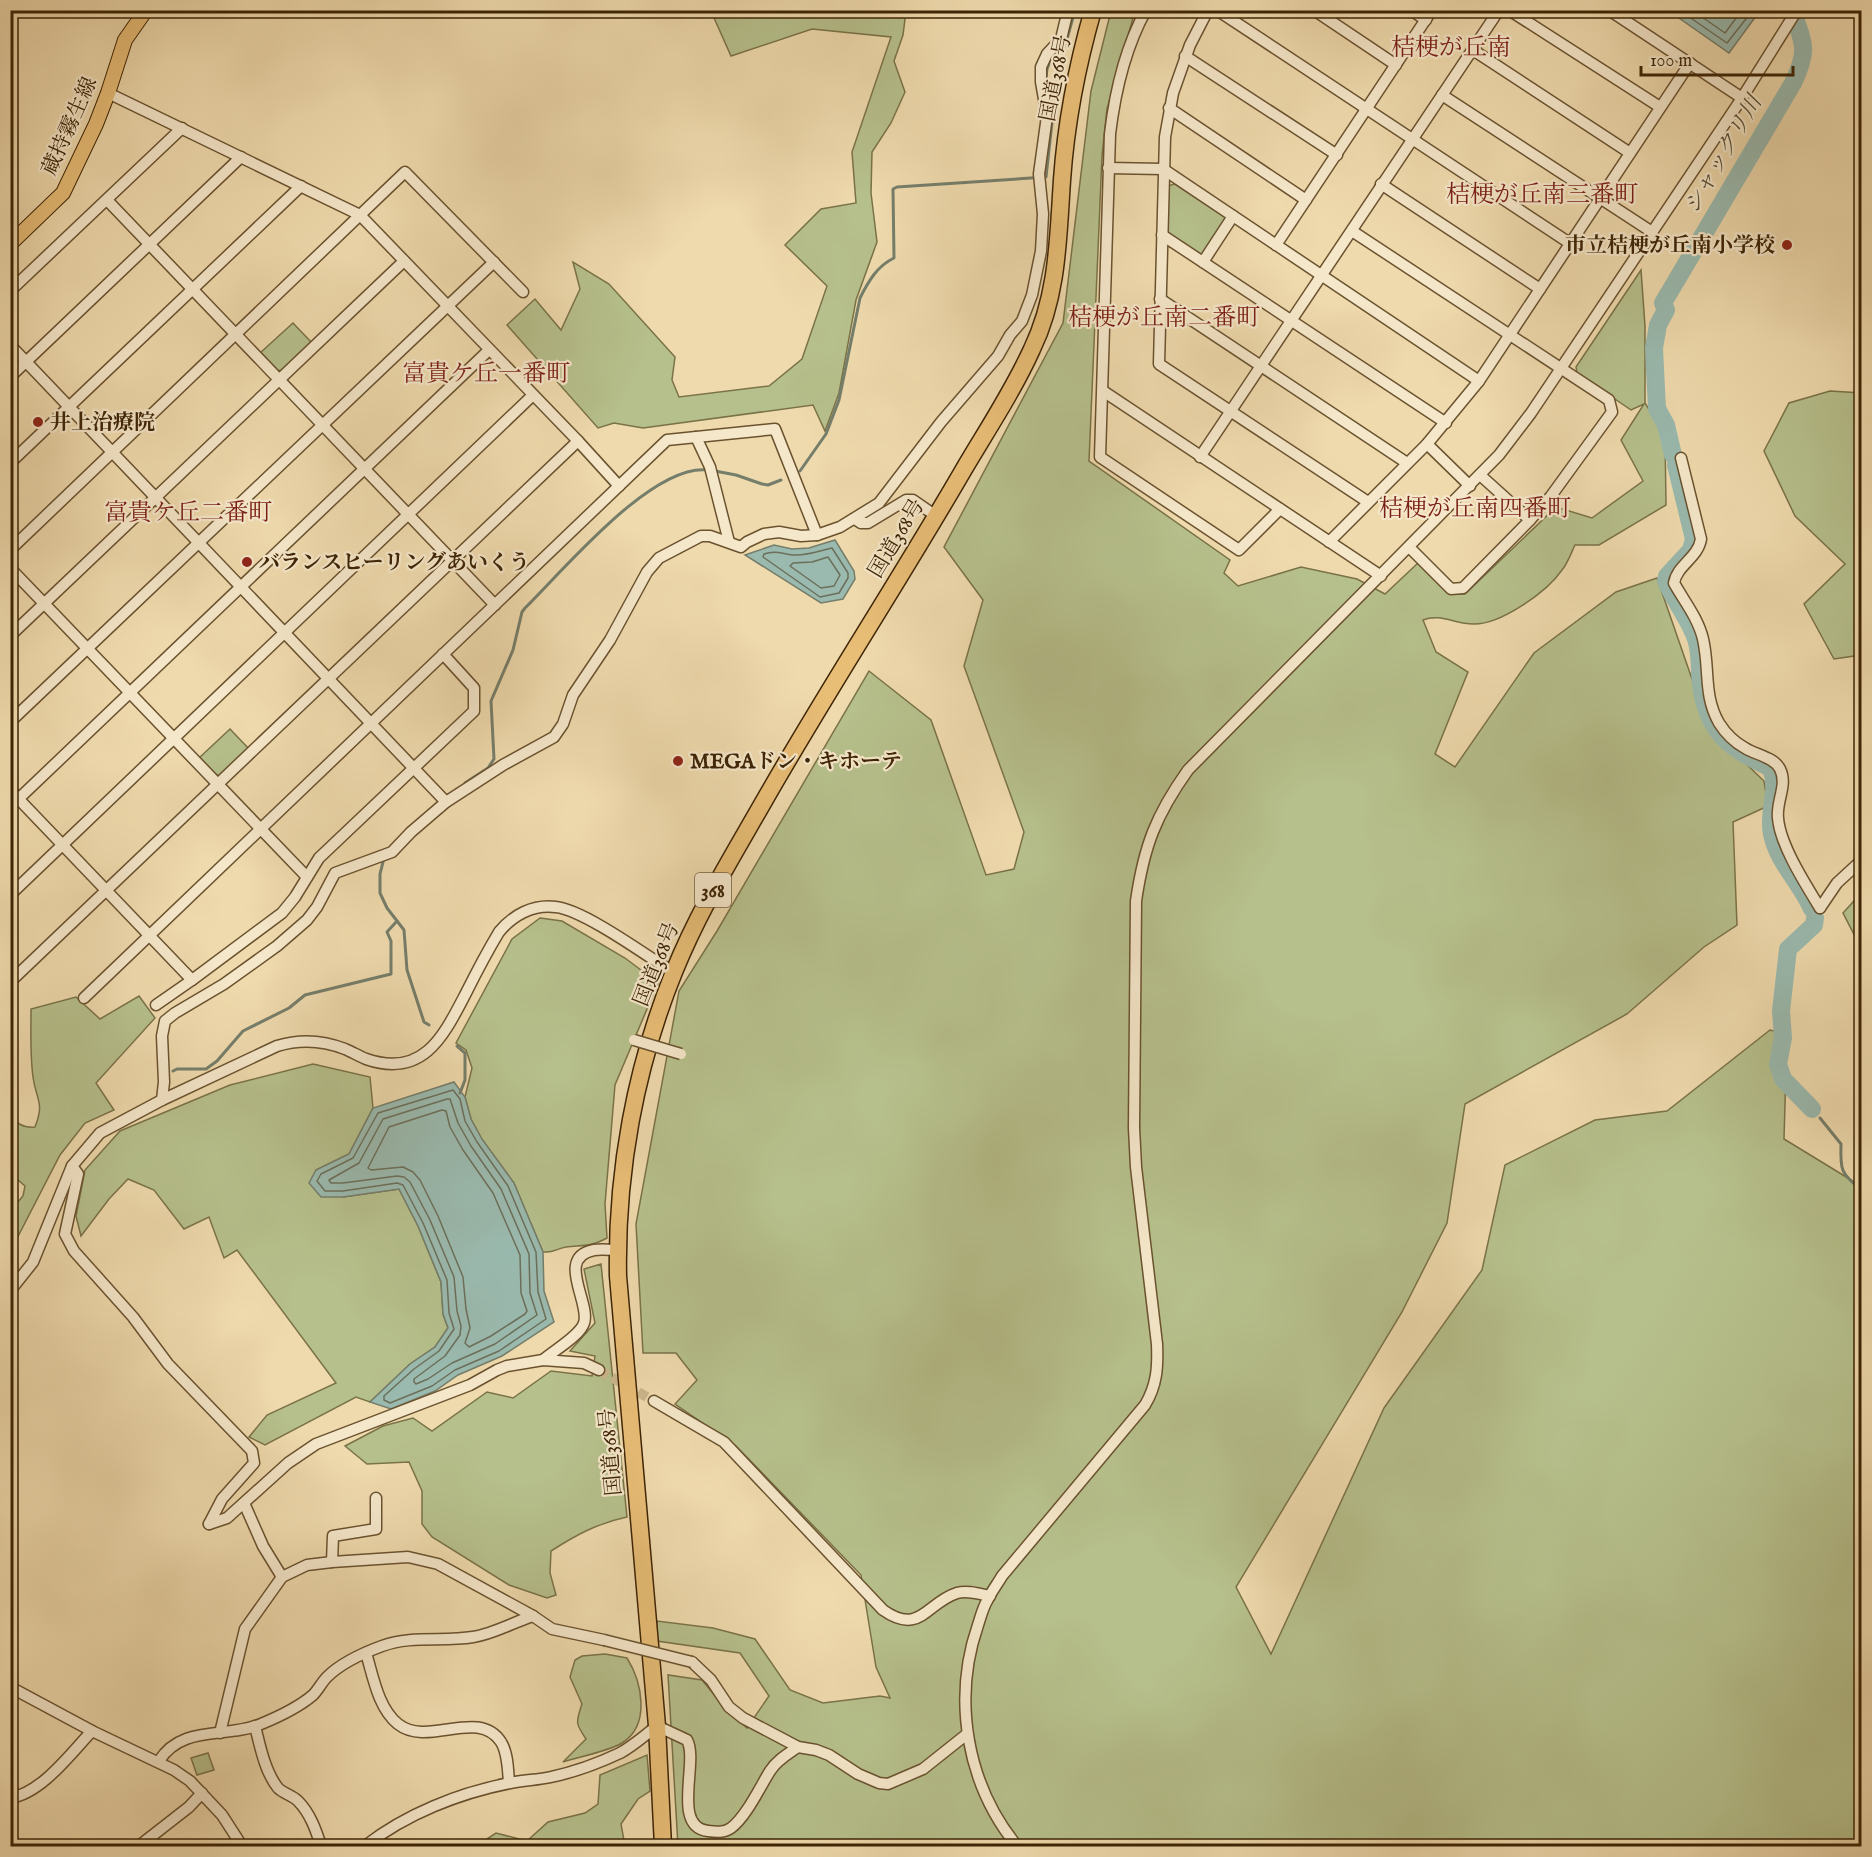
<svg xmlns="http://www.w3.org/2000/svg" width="1872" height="1857" font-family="'IM FELL English','Noto Serif JP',serif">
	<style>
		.green { fill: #b6c08c; stroke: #7a7248; stroke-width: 1.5 }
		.water { fill: #9abaaf; stroke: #757e6b; stroke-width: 1.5 }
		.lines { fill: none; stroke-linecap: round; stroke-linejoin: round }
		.shore { stroke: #6c6f5a; stroke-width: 1.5 }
		.stream { stroke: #757e6b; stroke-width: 3 }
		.river { stroke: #9abaaf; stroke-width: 18 }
		.minor-tunnel { stroke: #cbb68b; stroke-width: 10; stroke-dasharray: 10 5; stroke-linecap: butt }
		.minor-casing { stroke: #6a522f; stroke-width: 13 }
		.major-casing { stroke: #3d2405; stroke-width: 16 }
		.highway-casing { stroke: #3d2405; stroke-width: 19 }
		.minor { stroke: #f5e7ca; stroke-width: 10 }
		.major { stroke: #e8bd76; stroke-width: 14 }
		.highway { stroke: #e8bd76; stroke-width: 16 }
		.minor-bridge-casing { stroke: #6a522f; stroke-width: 13; stroke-linecap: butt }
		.minor-bridge { stroke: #f5e7ca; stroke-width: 10 }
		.poi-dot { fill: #8f2418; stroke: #f5e7ca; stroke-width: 2 }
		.labels { text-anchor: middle; stroke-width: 4.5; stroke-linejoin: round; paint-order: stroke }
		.shield { fill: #f5e7ca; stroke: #745e40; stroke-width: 1.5 }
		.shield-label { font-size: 20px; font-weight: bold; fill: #3d2405 }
		.street-label { font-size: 21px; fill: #3d2405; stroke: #f5e7ca }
		.poi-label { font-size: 21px; font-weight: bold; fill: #3d2405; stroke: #f5e7ca; text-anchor: start }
		.water-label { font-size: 22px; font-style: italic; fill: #544a30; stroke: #f5e7ca }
		.quarter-label { font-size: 24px; fill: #7a1f14; stroke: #f5e7ca }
	</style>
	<rect width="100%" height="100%" fill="#efdaad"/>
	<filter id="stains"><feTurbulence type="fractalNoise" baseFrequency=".00333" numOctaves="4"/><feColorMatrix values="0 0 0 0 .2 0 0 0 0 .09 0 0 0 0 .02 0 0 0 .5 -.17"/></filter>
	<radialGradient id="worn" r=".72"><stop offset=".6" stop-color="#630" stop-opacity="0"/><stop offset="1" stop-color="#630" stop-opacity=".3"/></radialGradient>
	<!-- green -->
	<g class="green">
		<polygon points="711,11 906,11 903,35 894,61 905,92 891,123 872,152 871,193 877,242 856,300 839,393 825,431 813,405 643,428 614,423 598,428 507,325 535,299 561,330 580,289 573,262 609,284 675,357 672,380 679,397 769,386 802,359 827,286 785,245 821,209 856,203 852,152 891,37 812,29 731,56"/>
		<path d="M1111 11H1135L1107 109 1102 156 1089 461 1230 560 1224 573 1238 586 1301 567 1357 579 1385 594 1418 563 1449 594H1465L1556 507 1592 518 1643 481 1621 440 1644 404 1631 410 1577 373 1576 367 1641 270 1645 326V403L1665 435 1666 505 1599 545H1575C1571 553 1568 563 1562 570 1547 592 1500 625 1473 624 1455 624 1440 613 1423 620L1436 652 1468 672 1435 754 1455 767 1534 653 1616 592 1657 578 1709 728 1764 781 1768 806 1733 822 1737 925 1704 947 1627 1014 1465 1104 1447 1223 1402 1312 1236 1587 1271 1654 1384 1408 1482 1270 1505 1165 1595 1120 1667 1111 1770 1030 1787 1034 1784 1139 1861 1186V1846H678L668 1675 702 1680 726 1709 747 1728 769 1696 740 1653 657 1641V1621L713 1628 755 1639 790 1690 823 1703 880 1696 890 1698 876 1667 861 1575 736 1446 675 1404 697 1380 676 1353H643L636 1224 679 991 717 931 869 671 931 720 986 875 1014 869 1024 832 964 666 983 600 944 547 1063 323 1091 91Z"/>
		<polygon points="1175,184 1225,217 1226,221 1205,253 1200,255 1170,235 1167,229 1167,186"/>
		<polygon points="293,323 312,343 283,370 276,371 260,353"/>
		<polygon points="1830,391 1862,393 1861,655 1834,659 1804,604 1845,564 1795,516 1764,451 1789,403"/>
		<polygon points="230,729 249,749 222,776 215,775 199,758"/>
		<polygon points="1861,893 1861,948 1843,913"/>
		<path d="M540 918 562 921 625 958 658 983 615 1085 605 1204 607 1238C590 1247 584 1245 566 1247 555 1249 555 1253 543 1252L514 1183 482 1140 471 1119 465 1097 472 1068 466 1050 456 1043 512 939Z"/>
		<path d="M139 996 155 1018 96 1083 114 1110 85 1123 60 1155 11 1250V1210L23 1196 25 1186 11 1174V1113C16 1124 23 1128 35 1127 45 1102 36 1100 33 1077 30 1055 31 1031 31 1009L76 997 100 1019Z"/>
		<polygon points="313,1064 370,1077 373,1108 349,1154 316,1170 343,1197 399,1189 418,1226 441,1282 443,1314 448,1328 435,1347 410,1364 370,1402 356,1397 265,1445 249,1437 267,1415 336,1383 237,1250 224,1258 209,1217 184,1229 154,1190 128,1179 109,1199 81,1236 76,1216 85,1170 120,1131 230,1085"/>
		<path d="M601 1264 627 1517C598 1523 576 1535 551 1551L550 1573 556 1595 547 1598 509 1585 432 1537 422 1524V1491L409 1462 367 1464 345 1446 383 1426 413 1418 432 1431 487 1392 513 1398 551 1371 592 1376 595 1356 570 1351 595 1323 584 1269Z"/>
		<path d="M605 1654 627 1658C642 1682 651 1725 622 1743 609 1751 579 1757 563 1762L586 1739C575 1723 576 1722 582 1704L570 1677 575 1660 582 1656Z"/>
		<polygon points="208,1753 214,1770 197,1775 191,1758"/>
		<polygon points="647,1755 650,1791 638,1799 621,1824 625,1846 476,1846 496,1833 527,1841 548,1822 585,1813 598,1804 600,1775"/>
	</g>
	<!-- water -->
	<g class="water">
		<polygon points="1669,11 1755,11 1756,16 1729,53"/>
		<polygon points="835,540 854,571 855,579 843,599 821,603 745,555 774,545 792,549 809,548"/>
		<polygon points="454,1082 465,1097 471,1119 482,1139 514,1183 543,1252 544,1291 554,1322 502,1356 458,1375 435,1391 391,1409 370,1402 410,1364 435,1347 448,1328 443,1314 441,1282 418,1226 399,1189 343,1197 321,1197 309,1183 316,1170 349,1154 373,1108"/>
	</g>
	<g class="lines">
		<!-- shore -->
		<g class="shore">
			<polyline points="1679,10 1727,43 1749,15 1750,10"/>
			<polyline points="1692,10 1725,33 1742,10"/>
			<path d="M832 548 848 573V578L839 593 820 597 763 557 764 554C776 550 782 554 793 555 807 556 819 551 832 548Z"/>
			<polygon points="828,557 840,575 834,586 821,588 790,566 793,563 812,562"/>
			<polygon points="453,1090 460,1099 465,1121 477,1142 508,1186 536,1252 538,1292 546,1319 499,1351 455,1370 432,1386 390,1403 384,1400 384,1396 414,1369 439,1351 454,1329 449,1313 447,1280 423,1223 403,1185 397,1183 343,1191 325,1191 317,1181 321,1174 353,1158 378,1113"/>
			<polygon points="447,1099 450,1099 458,1123 471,1146 501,1189 529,1254 530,1293 537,1315 495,1344 452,1363 428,1379 416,1384 414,1382 414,1379 445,1356 460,1335 461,1326 457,1311 454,1277 430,1220 410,1182 404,1177 397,1176 343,1183 331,1183 329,1180 359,1163 383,1119"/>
			<polygon points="442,1110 446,1111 450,1127 463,1150 493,1193 520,1255 521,1293 527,1311 525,1314 491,1336 469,1347 465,1343 470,1328 466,1309 463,1277 438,1216 420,1180 413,1172 403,1167 371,1170 368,1168 389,1127"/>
		</g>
		<!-- stream -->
		<g class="stream">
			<polyline points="715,471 736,475 762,484 768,485 781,480"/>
			<path d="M800 471 826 434 839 400 860 298C868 282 877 266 894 258L893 189 897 187 1046 177 1053 113 1046 77 1047 69 1051 58 1065 46 1075 10"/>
			<path d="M465 783 488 768 494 759 491 701 513 650 522 612 525 608C563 571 652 463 708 470"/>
			<polyline points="384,858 380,874 380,893 387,908 404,930 407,970 424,1022 429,1025"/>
			<polyline points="457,1046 465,1053 465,1080 460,1093"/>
			<polyline points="173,1071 177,1069 206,1069 217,1061 243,1031 289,1008 305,995 391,974 391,941 387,932 397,921"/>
			<path d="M1820 1118 1841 1144C1840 1172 1841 1172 1862 1191"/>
		</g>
		<!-- river -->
		<g class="river">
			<path d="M1673 455 1666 425 1657 409 1654 348 1658 325 1666 310 1663 303 1793 83C1809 50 1804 44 1792 10"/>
			<path d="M1676 465 1694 539 1691 550 1667 576 1666 581C1674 601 1689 618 1696 639 1701 654 1699 669 1701 685 1707 732 1730 749 1771 768 1780 792 1767 811 1772 834 1778 863 1801 883 1812 909"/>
			<polyline points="1812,1109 1783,1079 1778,1064 1783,1038 1781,1011 1788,949 1814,925 1815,918"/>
		</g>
		<!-- minor-tunnel -->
		<polyline class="minor-tunnel" points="599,1370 654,1401"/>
		<!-- minor casing -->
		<g class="minor-casing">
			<g id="minor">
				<path d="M1146 10C1125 48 1115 92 1110 134L1100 457 1239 550 1280 509"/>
				<polyline points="1208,10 1190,45 1173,93 1165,137 1159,364 1368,502"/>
				<polyline points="1217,10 1571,244"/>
				<polyline points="1314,10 1396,65"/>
				<polyline points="1411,10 1426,20"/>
				<polyline points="1509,10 1660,107"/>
				<polyline points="1609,10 1742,98"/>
				<polyline points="1473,50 1630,153"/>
				<polyline points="1185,56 1337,155"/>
				<polyline points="108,93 360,215 578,441 619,486"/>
				<polyline points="1442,95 1652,232"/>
				<polyline points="1169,108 1306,200"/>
				<polyline points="1108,168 1163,169 1479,381"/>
				<polyline points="1381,184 1540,289"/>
				<polyline points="107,200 495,605"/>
				<polyline points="1352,231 1609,400 1612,412 1551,496 1530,520 1463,588 1451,589 1409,547"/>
				<polyline points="1162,235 1446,423"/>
				<polyline points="1276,245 1432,10"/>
				<polyline points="1203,262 1233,216"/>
				<polyline points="10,291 182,128"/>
				<polyline points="1160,299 1407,463"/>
				<polyline points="10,345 446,802"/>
				<polyline points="10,377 241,157"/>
				<polyline points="1103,391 1381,576"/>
				<polyline points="696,437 710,467 729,542"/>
				<polyline points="1427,444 1470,486"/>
				<polyline points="1200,457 1499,10"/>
				<path d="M1681 458 1701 539C1698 558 1677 565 1674 583 1684 601 1698 618 1703 639 1710 669 1703 695 1719 723 1726 734 1734 742 1745 748 1756 755 1774 757 1780 769 1788 785 1776 801 1778 818 1780 845 1806 885 1820 908"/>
				<polyline points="10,463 301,186"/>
				<polyline points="1480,475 1530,520"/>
				<polyline points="855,519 861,523 868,523 906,500 913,500 936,516"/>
				<polyline points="1329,542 1427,444 1479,381 1690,63"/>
				<polyline points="10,550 405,172 523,292"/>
				<polyline points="10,568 307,877"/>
				<polyline points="10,636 404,261"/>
				<polyline points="10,722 494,262"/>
				<polyline points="10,790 192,980 282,913 295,897 319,858 474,711 474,688 443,654"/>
				<polyline points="10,807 489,350"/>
				<polyline points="10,895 533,395"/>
				<polyline points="1820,908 1837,883 1862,860"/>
				<polyline points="10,982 578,441"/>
				<polyline points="84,998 667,440 775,429 817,535"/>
				<polyline points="156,1005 192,980"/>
				<polyline points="162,1100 164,1082 162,1036 165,1021 175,1013 224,984 277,946 307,920 317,907 335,873 392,852 411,832 446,802 503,765 554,737 563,724 573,695 610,640 647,572 659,558 701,536 710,536 741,547 747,542 764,534 779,532 801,536 817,535 840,527 879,503 941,422 998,356 1010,335 1022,321 1032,295 1041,251 1043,214 1039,174 1047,116 1041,82 1041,67 1047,54 1061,39 1068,10"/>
				<polyline points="72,1166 78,1174 65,1234 74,1251 133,1317 168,1364 252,1451 254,1463 222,1499 209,1524"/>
				<path d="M10 1291 33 1262 72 1166 100 1133 162 1100 277 1046C300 1039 322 1040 345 1049 352 1052 359 1056 366 1059 424 1079 444 1035 466 993 476 973 487 952 499 932 513 915 533 904 556 907 584 910 647 956 674 973"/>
				<path d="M543 1360C553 1351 580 1336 584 1323 591 1303 555 1257 594 1250 601 1249 610 1250 617 1250"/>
				<path d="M654 1401 724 1442 883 1610C920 1636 926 1603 957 1593 967 1590 980 1594 990 1596"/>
				<polyline points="244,1503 263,1546 282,1577"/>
				<polyline points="209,1524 227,1518 288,1463 316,1444 470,1385 497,1370 507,1366 543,1360 584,1363 599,1370"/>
				<polyline points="332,1562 333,1536 376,1529 376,1498"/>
				<path d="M366 1653C373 1676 378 1708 398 1724 428 1748 478 1707 501 1742 508 1753 508 1771 509 1783"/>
				<polyline points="692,1662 711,1680 729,1707 743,1718 798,1747 816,1750 829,1755 858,1774 879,1783 888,1784 923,1769 967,1734"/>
				<polyline points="10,1687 92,1731 174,1770 190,1781 222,1815 242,1846"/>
				<path d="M255 1726C260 1746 265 1772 278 1788 284 1794 292 1795 298 1801 310 1813 316 1830 321 1846"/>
				<polyline points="220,1733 245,1629 282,1577 307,1565 332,1562 408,1557 438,1564 533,1616 552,1629 604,1640"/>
				<path d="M159 1761C182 1724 226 1739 261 1724 278 1717 299 1707 313 1695 318 1690 322 1682 327 1677 342 1662 363 1653 382 1646 412 1635 442 1642 473 1637 493 1634 514 1622 533 1616"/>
				<path d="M10 1798C42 1793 71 1753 92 1731"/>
				<polyline points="139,1846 189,1807 202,1793"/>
				<path d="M365 1846C406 1814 459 1793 510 1783 524 1780 538 1780 551 1777 574 1772 599 1763 620 1753 633 1746 645 1735 657 1726L687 1740C699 1761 671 1827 708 1831 716 1832 724 1833 731 1828 746 1817 760 1787 770 1771 777 1760 788 1754 798 1747"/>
				<path d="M1017 1846C967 1785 952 1700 978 1625 981 1616 983 1607 988 1599 992 1591 998 1583 1002 1576L1145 1405C1157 1385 1158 1367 1157 1344L1136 1167 1134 1128 1136 901C1144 846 1156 815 1188 770L1499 455 1531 413 1742 98 1797 10"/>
			</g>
		</g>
		<!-- major casing -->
		<g class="major-casing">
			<polyline id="major" points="10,244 63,193 96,124 108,93 125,40 146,10"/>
		</g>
		<!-- highway casing -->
		<g class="highway-casing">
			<path id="highway" d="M663 1846 657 1726 618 1276C616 1173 635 1068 674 972 698 912 732 857 764 801 828 689 899 581 964 469 987 430 1013 391 1032 349 1058 295 1058 239 1062 180 1066 123 1077 66 1093 10"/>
		</g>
		<!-- minor -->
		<use href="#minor" class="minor"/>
		<!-- major -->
		<use href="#major" class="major"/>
		<!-- highway -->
		<use href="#highway" class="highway"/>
		<!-- minor-bridge casing -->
		<g class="minor-bridge-casing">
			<g id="minor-bridge">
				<polyline points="634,1040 681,1054"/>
				<polyline points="604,1640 692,1662"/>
			</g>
		</g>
		<!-- minor-bridge -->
		<use href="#minor-bridge" class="minor-bridge"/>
	</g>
	<!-- markers -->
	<g class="poi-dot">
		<circle cx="1787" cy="245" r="6"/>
		<circle cx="38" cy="422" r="6"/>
		<circle cx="247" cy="562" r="6"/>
		<circle cx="678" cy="761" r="6"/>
	</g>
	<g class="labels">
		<!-- shield labels -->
		<rect class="shield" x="695" y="873" width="36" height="34" rx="4.5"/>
		<g class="shield-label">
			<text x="713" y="897">368</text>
		</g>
		<!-- street labels -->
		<g class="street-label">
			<text transform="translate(1055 78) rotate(-79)" y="7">国道368号</text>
			<text transform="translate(69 126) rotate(-66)" y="7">蔵持霧生線</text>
			<text transform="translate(896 538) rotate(-59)" y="7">国道368号</text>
			<text transform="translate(656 964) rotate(-68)" y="7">国道368号</text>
			<text transform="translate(610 1452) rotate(-95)" y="7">国道368号</text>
		</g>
		<!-- poi labels -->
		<g class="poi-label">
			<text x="1775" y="252" text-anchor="end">市立桔梗が丘南小学校</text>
			<text x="50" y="429">井上治療院</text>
			<text x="259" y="569">バランスヒーリングあいくう</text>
			<text x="690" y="768">MEGAドン・キホーテ</text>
		</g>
		<!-- water labels -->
		<g class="water-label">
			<text transform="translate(1722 154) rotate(-60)" y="8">シャックリ川</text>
		</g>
		<!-- quarter labels -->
		<g class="quarter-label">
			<text x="1451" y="55">桔梗が丘南</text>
			<text x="1542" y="202">桔梗が丘南三番町</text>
			<text x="1164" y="325">桔梗が丘南二番町</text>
			<text x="486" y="381">富貴ケ丘一番町</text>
			<text x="1475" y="516">桔梗が丘南四番町</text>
			<text x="188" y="520">富貴ケ丘二番町</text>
		</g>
	</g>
	<!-- margin -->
	<rect width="1872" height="1857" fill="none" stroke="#efdaad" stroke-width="36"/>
	<rect x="12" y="12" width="1848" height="1833" fill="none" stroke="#3d2405" stroke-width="3"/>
	<rect x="18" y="18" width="1836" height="1821" fill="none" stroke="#3d2405" stroke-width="1.5"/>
	<!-- scale -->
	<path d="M1641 66v9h152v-9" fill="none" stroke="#3d2405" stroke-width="3"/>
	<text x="1650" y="66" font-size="18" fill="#3d2405" stroke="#f5e7ca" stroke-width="4.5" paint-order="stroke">100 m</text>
	<rect width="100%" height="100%" filter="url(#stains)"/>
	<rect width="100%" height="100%" fill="url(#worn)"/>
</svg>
